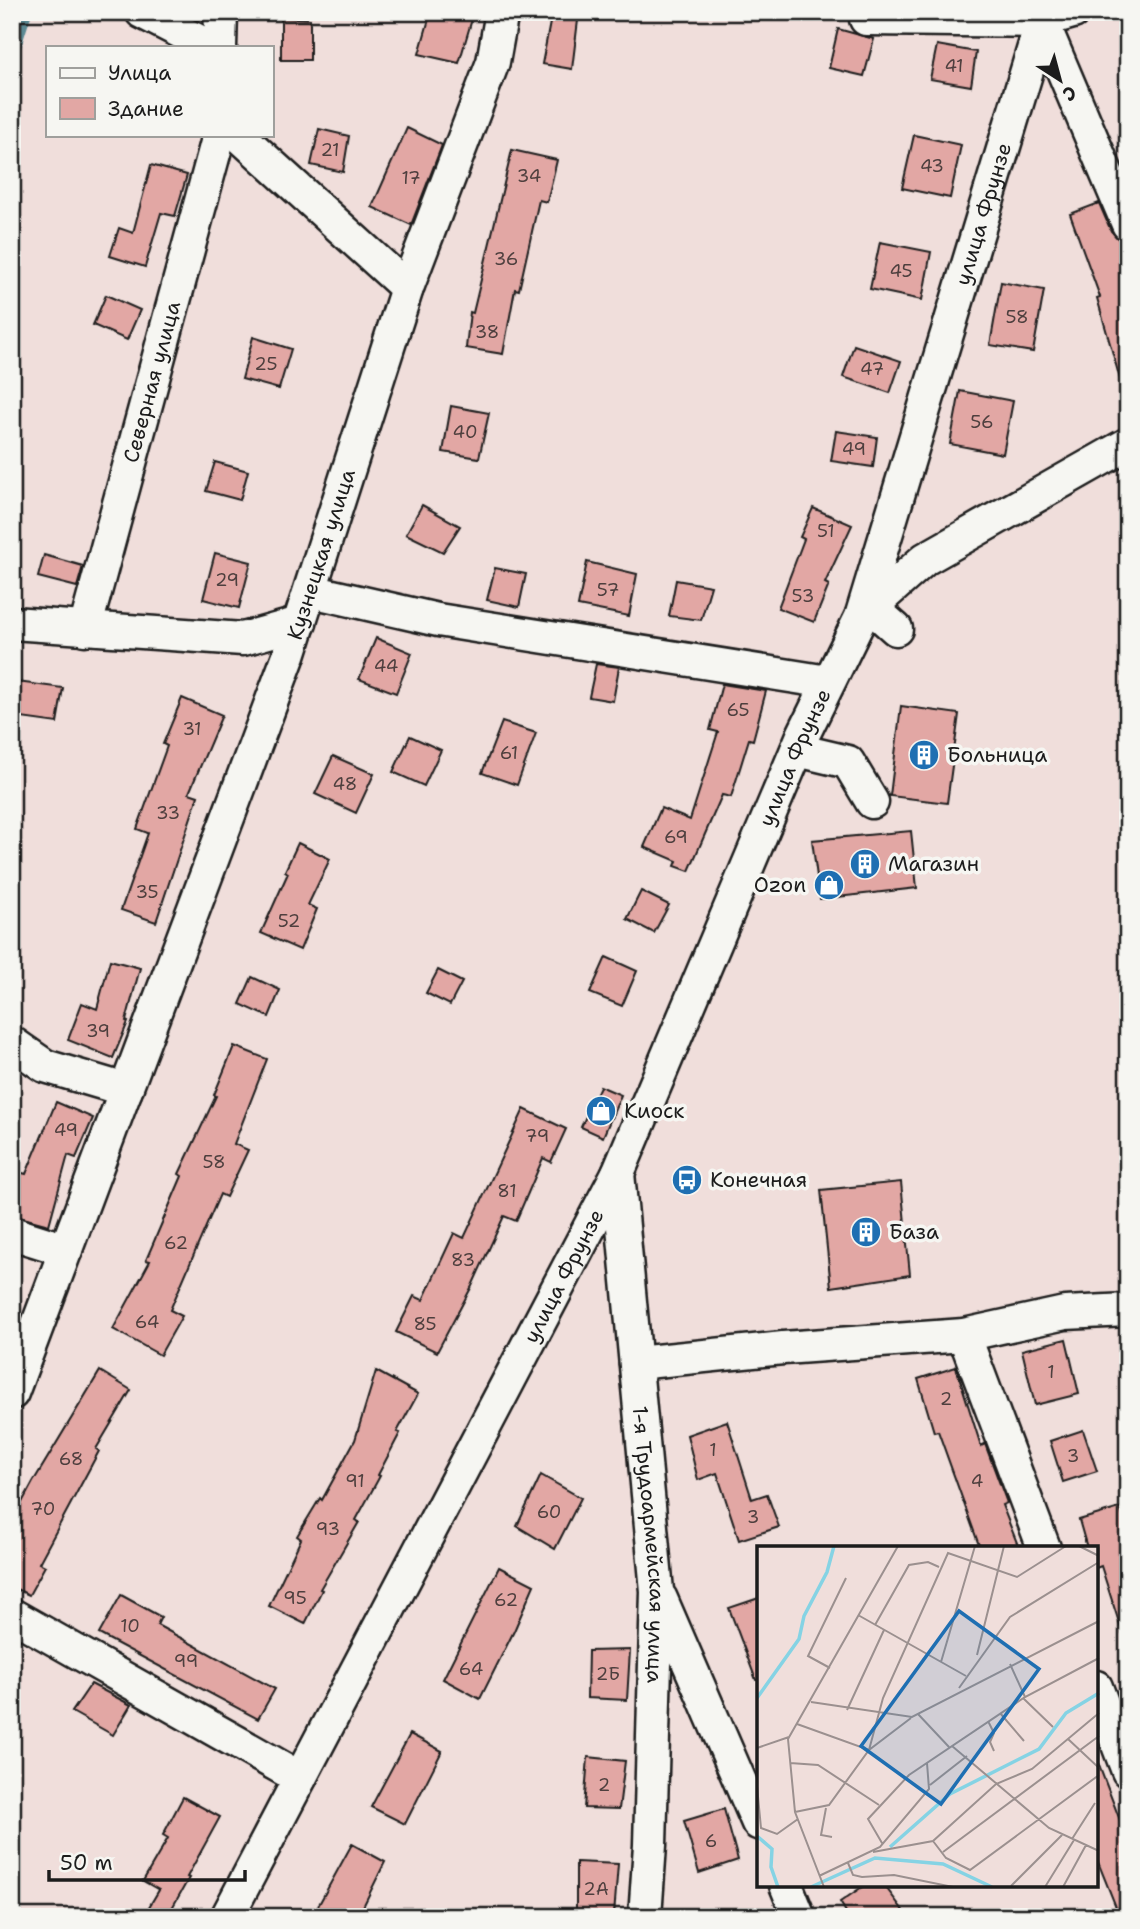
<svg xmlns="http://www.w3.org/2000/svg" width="1140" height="1929" font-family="'Shantell Sans',sans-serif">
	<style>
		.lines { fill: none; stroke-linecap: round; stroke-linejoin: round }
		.stream { stroke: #5b8a94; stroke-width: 8 }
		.building { fill: #e2a7a4; stroke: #1c1c1c; stroke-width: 2 }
		.minor-casing { stroke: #1c1c1c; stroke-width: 37 }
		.minor { stroke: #f6f6f2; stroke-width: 32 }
		.labels { text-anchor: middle; stroke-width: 7; stroke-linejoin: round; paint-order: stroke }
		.number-label { font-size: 18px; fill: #4e3f3e }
		.street-label { font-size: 21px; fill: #1c1c1c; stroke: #f6f6f2 }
		.poi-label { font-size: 21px; fill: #1c1c1c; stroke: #f6f6f2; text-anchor: start }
		.inset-river { fill: none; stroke: #85d3e4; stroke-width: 3.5 }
		.inset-road { fill: none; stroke: #9b908f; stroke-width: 2 }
		.view { fill: #1f6fb2; fill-opacity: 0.15; stroke: #1f6fb2; stroke-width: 3.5 }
		.inset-edge { fill: none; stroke: #1c1c1c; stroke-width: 3.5 }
	</style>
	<rect width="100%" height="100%" fill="#f0dedb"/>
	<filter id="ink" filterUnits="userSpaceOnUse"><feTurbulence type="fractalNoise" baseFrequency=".0143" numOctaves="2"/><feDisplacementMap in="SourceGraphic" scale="14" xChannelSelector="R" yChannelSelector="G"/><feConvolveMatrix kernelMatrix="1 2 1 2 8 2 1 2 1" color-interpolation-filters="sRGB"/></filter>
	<g filter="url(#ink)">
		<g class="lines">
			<!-- stream -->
			<polyline class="stream" points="12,62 28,12"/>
		</g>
		<!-- building -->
		<g class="building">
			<polygon points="431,12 444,12 472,19 459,63 419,54"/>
			<polygon points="552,12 579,12 572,69 542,64"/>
			<polygon points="281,18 310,19 310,60 281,60"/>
			<polygon points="838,29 874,39 864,76 829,68"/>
			<polygon points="937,45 976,52 971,86 930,79"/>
			<polygon points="407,128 442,145 411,225 372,207"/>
			<polygon points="319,129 349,136 343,172 311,165"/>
			<polygon points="914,135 961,145 950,198 902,188"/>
			<polygon points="512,150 557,160 547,202 539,200 519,290 515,289 503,354 466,348 470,312 473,313"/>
			<polygon points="151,165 187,175 175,216 161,213 145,267 110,256 119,228 133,233"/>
			<polygon points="1099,203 1111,231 1120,240 1128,262 1128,385 1122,386 1097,298 1100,297 1070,214"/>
			<polygon points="880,242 931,252 922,300 870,289"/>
			<polygon points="1001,282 1044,290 1033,352 990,345"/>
			<polygon points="106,295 140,310 127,340 93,325"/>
			<polygon points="253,337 291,349 279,389 242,379"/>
			<polygon points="854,345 901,361 890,393 843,377"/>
			<polygon points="960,391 1013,401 1003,454 950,444"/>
			<polygon points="451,406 489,413 479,458 443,452"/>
			<polygon points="836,431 877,437 873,467 831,461"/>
			<polygon points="215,462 248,471 240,500 206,491"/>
			<polygon points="422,505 460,526 443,552 406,534"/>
			<polygon points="813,508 852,525 825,583 829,585 814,622 778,608 804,539 800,537"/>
			<polygon points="215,553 251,562 239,608 203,599"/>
			<polygon points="44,555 83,566 77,587 38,577"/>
			<polygon points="587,562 637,574 629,616 578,606"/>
			<polygon points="495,568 526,574 519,607 487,600"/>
			<polygon points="676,580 711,586 701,620 669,616"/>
			<polygon points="376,638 412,653 396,693 359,679"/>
			<polygon points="596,664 619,667 613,701 589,697"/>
			<polygon points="17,682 63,688 57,723 14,717"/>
			<polygon points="722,684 766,691 753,740 749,739 731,797 722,795 689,871 675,866 677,861 644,847 661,808 690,820 718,732 710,730"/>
			<polygon points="182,698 222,715 189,793 198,796 156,922 121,910 148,833 137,829 167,746 163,744"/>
			<polygon points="901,706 959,714 947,803 890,796"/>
			<polygon points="502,722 536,733 517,785 482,773"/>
			<polygon points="410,736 441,750 424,786 393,772"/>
			<polygon points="333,756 374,774 356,813 315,794"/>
			<polygon points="911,831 917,888 820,899 812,840"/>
			<polygon points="298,843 330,859 308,905 317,909 300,950 261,933 288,873 285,871"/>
			<polygon points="641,891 669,905 654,933 627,919"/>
			<polygon points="606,957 637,971 622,1006 590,993"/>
			<polygon points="110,960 140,968 126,1021 128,1022 113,1058 68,1040 82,1003 97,1009"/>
			<polygon points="438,970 462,982 450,1005 426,993"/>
			<polygon points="252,977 280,990 269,1017 240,1004"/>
			<polygon points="234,1046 267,1059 234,1144 248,1150 226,1197 220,1194 170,1310 182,1316 160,1355 113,1329 150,1261 146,1260 182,1176 179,1174 216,1096 214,1095"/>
			<polygon points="600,1086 621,1095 603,1137 581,1127"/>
			<polygon points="56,1102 93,1118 76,1158 68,1155 49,1225 12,1215 12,1170 26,1174"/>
			<polygon points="524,1109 566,1129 551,1162 543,1158 516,1221 504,1216 472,1286 437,1352 396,1332 414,1296 423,1300 454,1233 464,1238"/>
			<polygon points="901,1182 910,1275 831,1287 821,1190"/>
			<polygon points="1066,1339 1079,1394 1035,1405 1022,1350"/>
			<polygon points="956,1367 981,1446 985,1444 1007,1503 1002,1505 1019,1548 980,1548 938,1431 934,1432 918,1379"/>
			<polygon points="100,1371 131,1390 96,1449 99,1451 39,1563 45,1566 29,1595 12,1587 12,1521 33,1482"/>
			<polygon points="376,1371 418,1394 397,1432 400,1433 378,1475 380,1476 356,1520 359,1522 320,1589 322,1590 305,1624 269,1606 301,1539 297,1536 320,1498 322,1500 355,1440"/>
			<polygon points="727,1421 752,1499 767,1494 779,1527 739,1540 717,1473 698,1480 687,1435"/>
			<polygon points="1083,1430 1097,1471 1063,1482 1050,1441"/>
			<polygon points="541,1475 581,1498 555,1549 517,1526"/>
			<polygon points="1120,1508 1128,1532 1128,1635 1123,1635 1101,1566 1096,1568 1096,1548 1087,1548 1079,1520"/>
			<polygon points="499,1567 534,1585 514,1631 480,1699 443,1679"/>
			<polygon points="121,1595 161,1617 157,1625 275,1689 258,1719 99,1634"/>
			<polygon points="759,1598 759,1680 756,1680 729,1608"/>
			<polygon points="630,1650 627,1700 587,1698 588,1651"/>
			<polygon points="91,1684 131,1705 113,1735 72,1712"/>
			<polygon points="410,1734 442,1751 405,1824 371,1807"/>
			<polygon points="588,1757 625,1761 619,1809 584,1808"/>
			<polygon points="1096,1763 1098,1763 1128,1841 1128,1917 1120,1917 1096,1857"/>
			<polygon points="183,1797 220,1817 187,1877 189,1878 167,1917 143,1917 159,1890 143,1881 168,1838 163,1835"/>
			<polygon points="724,1809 738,1860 699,1873 684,1821"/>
			<polygon points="352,1844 385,1862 358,1917 312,1917"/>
			<polygon points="576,1862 618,1864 614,1915 576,1913"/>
			<polygon points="865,1885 884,1885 908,1917 849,1917 840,1902"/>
		</g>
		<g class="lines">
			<!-- minor casing -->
			<g class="minor-casing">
				<g id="minor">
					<polyline points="142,12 210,47"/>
					<polyline points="866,19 1042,21 1073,12"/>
					<polyline points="1042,21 1128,224"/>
					<polyline points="220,47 221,12"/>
					<polyline points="242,135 243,139 407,288"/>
					<polyline points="311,591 438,620 828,682"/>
					<polyline points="871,607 896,629"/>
					<path id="s1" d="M862 614 1042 21V12"/>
					<polyline points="12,623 243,639 300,623"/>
					<path id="s2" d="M85 629 219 135"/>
					<polyline points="797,750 848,762 872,802"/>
					<polyline points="12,1043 45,1066 126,1090"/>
					<path id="s3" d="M618 1173 657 1591 650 1845 645 1917"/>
					<polyline points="12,1233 66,1250"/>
					<polyline points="964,1335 1044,1548"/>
					<polyline points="636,1363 783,1348 964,1335 1065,1313 1128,1310"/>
					<path id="s4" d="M12 1393 289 655 407 288 493 62 502 12"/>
					<polyline points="661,1599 758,1823"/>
					<polyline points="12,1615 300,1778"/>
					<polyline points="1096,1687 1128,1771"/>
					<polyline points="786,1885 799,1917"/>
					<path id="s5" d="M227 1917 618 1173 804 733 862 615 925 559 1128 444"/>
				</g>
			</g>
			<!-- minor -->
			<use href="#minor" class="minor"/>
		</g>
	</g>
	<!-- icons -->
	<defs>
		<g id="building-disc" transform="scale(1.575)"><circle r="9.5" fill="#1f6fb2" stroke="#f6f6f2"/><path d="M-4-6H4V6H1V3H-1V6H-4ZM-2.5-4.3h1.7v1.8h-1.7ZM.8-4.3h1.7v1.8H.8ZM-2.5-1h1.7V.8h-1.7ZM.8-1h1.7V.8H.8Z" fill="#fff"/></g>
		<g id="shop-disc" transform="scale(1.575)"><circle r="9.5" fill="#1f6fb2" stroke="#f6f6f2"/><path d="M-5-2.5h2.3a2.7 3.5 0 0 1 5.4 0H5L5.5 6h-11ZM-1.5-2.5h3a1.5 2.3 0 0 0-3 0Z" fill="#fff"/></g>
		<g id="bus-disc" transform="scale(1.575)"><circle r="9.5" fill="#1f6fb2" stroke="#f6f6f2"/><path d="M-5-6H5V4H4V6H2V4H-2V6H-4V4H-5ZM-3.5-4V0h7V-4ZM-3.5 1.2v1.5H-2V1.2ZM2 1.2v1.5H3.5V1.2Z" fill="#fff"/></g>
	</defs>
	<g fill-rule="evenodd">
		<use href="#building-disc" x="924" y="755"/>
		<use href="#building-disc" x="865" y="864"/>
		<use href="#shop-disc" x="829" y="885"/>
		<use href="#shop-disc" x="601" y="1111"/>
		<use href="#bus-disc" x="687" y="1180"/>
		<use href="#building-disc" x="866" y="1232"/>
	</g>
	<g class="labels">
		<!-- number labels -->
		<g class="number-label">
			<text x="954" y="72">41</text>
			<text x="330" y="156">21</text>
			<text x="932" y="172">43</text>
			<text x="529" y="182">34</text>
			<text x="411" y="184">17</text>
			<text x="506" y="265">36</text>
			<text x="901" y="277">45</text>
			<text x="1017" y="323">58</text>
			<text x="487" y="338">38</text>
			<text x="266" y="370">25</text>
			<text x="872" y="375">47</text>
			<text x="982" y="428">56</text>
			<text x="465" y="438">40</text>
			<text x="854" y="455">49</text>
			<text x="826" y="537">51</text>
			<text x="227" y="586">29</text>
			<text x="608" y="596">57</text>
			<text x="803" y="602">53</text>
			<text x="386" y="672">44</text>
			<text x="738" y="716">65</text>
			<text x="192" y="735">31</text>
			<text x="509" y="759">61</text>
			<text x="345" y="790">48</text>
			<text x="168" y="819">33</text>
			<text x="676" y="843">69</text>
			<text x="147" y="898">35</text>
			<text x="289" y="927">52</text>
			<text x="98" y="1037">39</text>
			<text x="66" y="1136">49</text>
			<text x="537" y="1142">79</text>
			<text x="214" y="1168">58</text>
			<text x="507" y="1197">81</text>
			<text x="176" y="1249">62</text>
			<text x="463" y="1266">83</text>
			<text x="147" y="1328">64</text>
			<text x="425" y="1330">85</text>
			<text x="1051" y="1378">1</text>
			<text x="946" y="1405">2</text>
			<text x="713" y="1456">1</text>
			<text x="1073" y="1462">3</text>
			<text x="71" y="1465">68</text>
			<text x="355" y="1487">91</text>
			<text x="977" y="1487">4</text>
			<text x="43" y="1515">70</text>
			<text x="549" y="1518">60</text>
			<text x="753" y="1523">3</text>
			<text x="328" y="1535">93</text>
			<text x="295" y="1604">95</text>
			<text x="506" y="1606">62</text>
			<text x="130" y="1632">10</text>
			<text x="186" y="1667">99</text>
			<text x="471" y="1675">64</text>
			<text x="608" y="1680">2Б</text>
			<text x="604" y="1791">2</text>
			<text x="711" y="1847">6</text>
			<text x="596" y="1895">2А</text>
		</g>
		<!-- street labels -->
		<g class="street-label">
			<text dy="7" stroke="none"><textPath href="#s1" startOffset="418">улица Фрунзе</textPath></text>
			<text dy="7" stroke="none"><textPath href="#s2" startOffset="256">Северная улица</textPath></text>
			<text dy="7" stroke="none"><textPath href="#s4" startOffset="894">Кузнецкая улица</textPath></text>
			<text dy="7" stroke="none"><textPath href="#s5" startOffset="1292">улица Фрунзе</textPath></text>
			<text dy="7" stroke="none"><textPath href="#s5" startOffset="724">улица Фрунзе</textPath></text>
			<text dy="7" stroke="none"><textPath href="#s3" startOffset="373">1-я Трудоармейская улица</textPath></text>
		</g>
		<!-- poi labels -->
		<g class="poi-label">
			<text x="947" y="762">Больница</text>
			<text x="888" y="871">Магазин</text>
			<text x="806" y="892" text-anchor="end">Ozon</text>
			<text x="624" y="1118">Киоск</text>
			<text x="710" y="1187">Конечная</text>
			<text x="889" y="1239">База</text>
		</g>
	</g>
	<!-- overview -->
	<g transform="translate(757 1546)">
		<rect width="341" height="341" fill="#f0dedb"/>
		<path class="inset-river" d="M0 152 42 93 47 70 70 26 77 0M0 290 15 303 14 321 21 341M133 301 193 248 282 203 309 167 342 147M54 341 118 312 186 318 235 341"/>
		<path class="inset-road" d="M322 0 342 10M101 69 209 130M118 79 152 19 171 16 182 21M220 109 247 0M184 116 218 0M253 118 268 151M73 122 51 110 89 32M202 142 253 71 342 16M266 152 296 181M54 156 155 171 342 75M90 164 127 84M243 167 267 195M161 168 192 201M231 175 237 187 233 196 237 205M40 178 112 204 126 152 191 7 260 31 309 0M311 193 342 222M195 200 292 282 342 305M0 202 32 191M33 217 61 219 122 259M173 239 210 210M0 240 4 282 20 288 41 273M69 262 64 289 75 291M38 266 72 259 112 204 154 172M315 293 338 257M176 295 189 312 213 324 342 229M125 297 111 273 152 229 268 151 342 112M116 306 176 295 239 238 275 223 342 167M186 306 342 190M91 317 96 329 105 331 137 329 196 341M62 330 123 301 172 243 170 217M254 340 305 289M67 341 38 266 31 193 141 0M288 341 317 294M306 341 329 299"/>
		<path class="view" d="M202 65 282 123 184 258 104 200Z"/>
		<rect width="341" height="341" class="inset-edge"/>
	</g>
	<!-- margin -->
	<rect width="1140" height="1929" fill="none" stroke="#f6f6f2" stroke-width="42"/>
	<rect x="21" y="21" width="1098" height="1887" fill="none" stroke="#1c1c1c" stroke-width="2.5" filter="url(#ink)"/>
	<!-- legend -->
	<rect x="46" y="46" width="228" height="91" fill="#f6f6f2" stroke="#9f9f9c" stroke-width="2"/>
	<rect x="60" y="68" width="35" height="10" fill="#f6f6f2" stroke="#9f9f9c" stroke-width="2"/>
	<text x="108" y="80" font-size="21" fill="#1c1c1c">Улица</text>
	<rect x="60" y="98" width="35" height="21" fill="#e2a7a4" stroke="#9f9f9c" stroke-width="2"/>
	<text x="108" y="116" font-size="21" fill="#1c1c1c">Здание</text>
	<!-- north arrow -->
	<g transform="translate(1060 80) rotate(144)" stroke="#f6f6f2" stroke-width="5" paint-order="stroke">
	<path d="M0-5L12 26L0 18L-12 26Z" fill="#1c1c1c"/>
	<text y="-10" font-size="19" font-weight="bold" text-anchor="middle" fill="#1c1c1c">С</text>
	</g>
	<!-- scale -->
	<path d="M49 1870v10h196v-10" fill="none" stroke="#1c1c1c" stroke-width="3.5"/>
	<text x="60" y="1870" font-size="21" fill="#1c1c1c" stroke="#f6f6f2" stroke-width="5" paint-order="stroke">50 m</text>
</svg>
